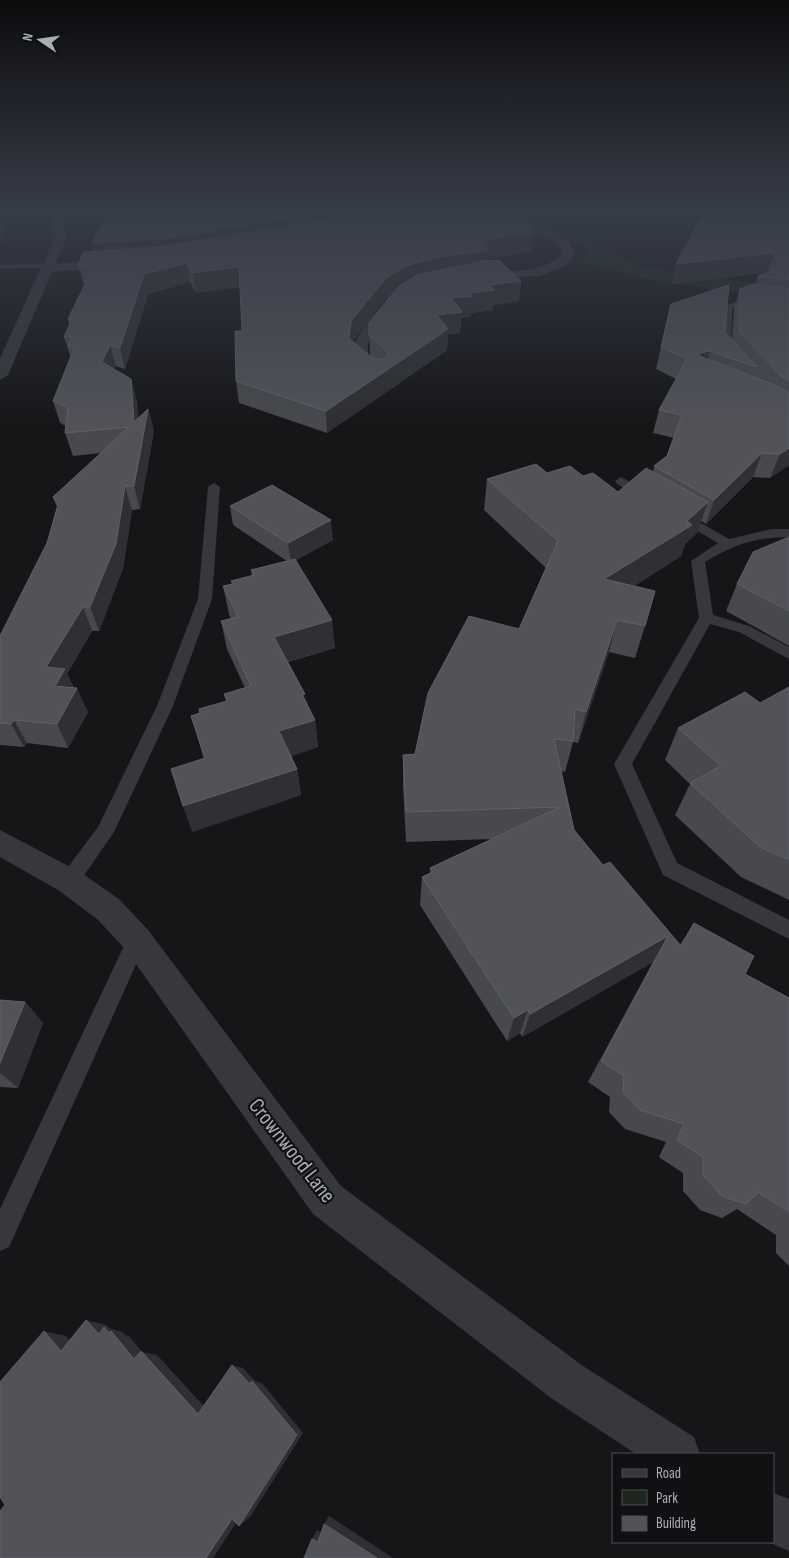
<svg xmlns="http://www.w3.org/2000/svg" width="789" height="1558" font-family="'Sofia Sans Condensed',sans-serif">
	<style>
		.green { fill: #1e261f }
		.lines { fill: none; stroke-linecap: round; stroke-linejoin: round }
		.service { fill: #37383d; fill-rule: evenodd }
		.minor { fill: #37383d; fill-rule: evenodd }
		.tertiary { fill: #37383d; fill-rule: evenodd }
		.wall { fill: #47494d; fill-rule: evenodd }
		.shaded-wall { fill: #2f3033 }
		.building { fill: #525359; stroke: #5f6168 }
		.labels { text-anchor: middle; stroke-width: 4.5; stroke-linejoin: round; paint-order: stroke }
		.near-street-label { font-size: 22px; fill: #a8adb8; stroke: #111113 }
	</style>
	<rect width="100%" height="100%" fill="#161618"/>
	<!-- green -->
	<polygon class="green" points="542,216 636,265 789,289 789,301 641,278 581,262 591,250 530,217"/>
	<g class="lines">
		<!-- service -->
		<g class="service">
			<polygon points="52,263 53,265 49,267 0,269 0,265"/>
			<polygon points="745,297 789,303 789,309 746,303 732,308 731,356 723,358 720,354 724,307"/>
			<polygon points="621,477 651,493 653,496 647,500 643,499 617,484 615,481"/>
			<polygon points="214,483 220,487 212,599 173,706 114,832 76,887 69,889 62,887 59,881 62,875 98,827 157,706 198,599 208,487"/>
			<path d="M678 510 729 539 772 529H789V537C755 537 733 545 705 562L713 615 749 626 789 647V659L739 632 710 624 632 764 677 863 789 920V939L663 875 614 764 699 618 691 561 718 543 674 517 672 514 674 511Z"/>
			<polygon points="137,931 144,933 147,940 9,1247 0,1251 0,1209 130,933"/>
		</g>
		<!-- minor -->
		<g class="minor">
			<path d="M502 209H533L532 211 520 213 568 240 575 255 565 266 539 276 470 279 468 276 470 273 475 272C504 270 540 276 562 254L559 245 506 215 478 218 472 215 478 212Z"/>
			<polygon points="116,260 122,264 121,267 48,272 42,268 48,264"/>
			<path d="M392 299 399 303 368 343V358L387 375 379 380 373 378 355 362C343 345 377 313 387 300Z"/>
			<polygon points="0,830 80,872 119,899 148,930 341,1186 583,1366 694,1437 700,1454 636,1454 551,1398 313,1214 126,950 97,919 58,890 0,857"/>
			<polygon points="773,1493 789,1499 789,1551 768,1542 773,1542"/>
		</g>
		<!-- tertiary -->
		<path class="tertiary" d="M46 209H57C65 220 67 230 64 244L8 375 0 380V358L52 244 54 225Z"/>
	</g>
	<!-- wall -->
	<g class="wall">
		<path d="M95 209H403V212L414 210 413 209H513L531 251 487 259V261L521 281 519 301 493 305V310L471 313V316L461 318 460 333 448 334 447 350 327 433 239 403 236 381 242 331 240 287 196 293 190 282 148 294 125 369 116 366 114 369 137 401 138 418 148 409 154 431 140 509 132 510 123 568 99 631H92L67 674 74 688 88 712 68 748 27 743 24 747 0 745V636L47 543 57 507 53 497 101 453 73 456 65 433 66 426 60 423 53 401 71 358 64 337 69 325 68 319 85 285 83 283 78 264 94 251 105 219ZM393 294 369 323 370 356 353 341 386 299Z"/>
		<polygon points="743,209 789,209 789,465 770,478 753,477 706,524 701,521 697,533 685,544 681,556 634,586 645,626 635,658 609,652 578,743 573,742 565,772 561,771 574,830 603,865 680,945 694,923 745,974 789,998 789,1266 776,1253 776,1235 737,1209 722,1218 700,1210 683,1191 683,1173 659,1157 666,1142 625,1129 609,1112 610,1097 588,1082 653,962 522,1037 520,1033 507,1041 420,905 422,877 430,873 430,868 492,839 406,842 403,785 403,755 415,754 519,629 546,568 484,510 487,479 547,473 583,476 618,492 653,471 654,466 667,456 674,438 653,433 659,410 676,379 656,369 671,304 725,332 732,341 734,309 740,289 755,285 758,276 767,272 671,284 707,219 748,212"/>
		<polygon points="230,506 333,540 296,560 335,648 288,662 315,720 318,747 291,756 297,769 301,795 192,832 204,759 191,716 200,713 226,701 224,694 245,688 227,649 221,621 231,619 229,614 223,586 232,584 231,581 252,576 251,570 287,561 233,525"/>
		<polygon points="789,537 789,646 726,611 737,584"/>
		<polygon points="789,687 789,900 741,877 675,815 690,784 665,760 678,728 760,703"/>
		<polygon points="0,1000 25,1002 43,1023 18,1088 0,1087"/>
	</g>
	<!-- shaded-wall -->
	<g class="shaded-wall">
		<polygon points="362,209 403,209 403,219 96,259 92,243 321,213"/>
		<polygon points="0,217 4,230 3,230 5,237 0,246"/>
		<polygon points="533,232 531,251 487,259 487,269 405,285 386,299 352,342 349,338 351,321 385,279 405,266 480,241"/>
		<polygon points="774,253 767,272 671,284 676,264"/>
		<polygon points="187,263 190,282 148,294 125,369 120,348 144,274"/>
		<polygon points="239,267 242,287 196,293 193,273"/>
		<polygon points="521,281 519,301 493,305 493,310 471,313 471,316 461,318 460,333 448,334 447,350 327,433 326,411 451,298 470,293 490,285"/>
		<polygon points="110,345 116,366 108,384 102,362"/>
		<polygon points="710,351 704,373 699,356 700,353"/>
		<polygon points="131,379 137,401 140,445 134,422"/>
		<polygon points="148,409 154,431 140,509 134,486"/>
		<polygon points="789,448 789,465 770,478 780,454"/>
		<polygon points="762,453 753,477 706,524 714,500"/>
		<polygon points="125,486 132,510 123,568 99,631 90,607"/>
		<polygon points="708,502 697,533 685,544 681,556 596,611 604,579 687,521"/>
		<polygon points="331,520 333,540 291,563 288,543"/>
		<polygon points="83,607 92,631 67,674 75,692 77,688 88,712 68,748 57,724 46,667"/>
		<polygon points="332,620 335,648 279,664 274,637"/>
		<polygon points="617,620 609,652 578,743 586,712"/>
		<polygon points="14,720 27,743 24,747 11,724"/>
		<polygon points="315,720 318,747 284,758 279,731"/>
		<polygon points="297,769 301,795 192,832 183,806"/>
		<polygon points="668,936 653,962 522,1037 530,1014"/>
		<polygon points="25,1002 43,1023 18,1088 0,1073 0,1063"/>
		<polygon points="528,1010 520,1033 507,1041 514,1018"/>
		<polygon points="86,1320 106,1325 109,1328 122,1332 125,1335 129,1336 142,1352 157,1355 211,1414 198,1414 134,1359 99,1334"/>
		<polygon points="44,1331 66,1336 82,1354 61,1351"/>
		<polygon points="232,1365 243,1368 255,1381 262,1383 303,1433 250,1517 239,1526 250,1384"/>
		<polygon points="244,1511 213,1558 206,1558 232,1519"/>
		<polygon points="329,1516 393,1558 377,1558 324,1524"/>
		<polygon points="317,1530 323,1533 318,1542 312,1539"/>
	</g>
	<!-- building -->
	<g class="building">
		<polygon points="106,209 362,209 321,213 160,239 92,243 109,212"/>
		<polygon points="423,209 513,209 533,232 480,241 488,250 436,258 405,266 385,279 351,321 349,338 372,358 380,360 388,355 388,352 369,336 369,323 398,287 417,275 484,261 499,260 521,281 490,285 494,290 470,293 472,296 451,298 462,312 437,315 448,329 326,411 236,381 235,331 242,331 239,267 193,273 187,263 144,274 120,348 110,345 102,362 131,379 134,422 148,409 134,486 125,486 116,544 90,607 83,607 46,667 65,669 55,686 77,688 57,724 14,720 11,724 0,723 0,636 47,543 58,505 53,497 129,427 65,433 68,407 53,401 75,346 68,347 72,337 64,337 72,319 68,319 91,272 78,264 84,252 159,247 321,221 420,210 425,212"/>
		<polygon points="775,209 789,209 789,280 758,276 778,269 774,253 676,264 700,220 707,219 708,216"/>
		<polygon points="753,284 789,289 789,381 782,377 739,332 740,289"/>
		<polygon points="729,285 725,332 757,367 710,351 700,353 699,356 772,384 789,393 789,448 780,454 762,453 714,500 654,466 667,456 682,415 659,410 687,359 661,347 671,304"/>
		<polygon points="536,464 547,473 570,466 583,476 593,473 618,492 646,468 708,502 687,521 692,525 604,579 655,591 645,626 617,620 586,712 575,709 573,741 554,739 574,830 603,865 610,862 681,946 694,923 754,956 745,974 789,998 789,1212 758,1192 746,1204 722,1196 703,1175 703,1157 677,1140 684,1124 640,1110 623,1092 624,1076 601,1061 668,936 530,1014 528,1010 514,1018 422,877 433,872 430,868 560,807 406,812 403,755 415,754 428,693 469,616 519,629 558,541 487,479"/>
		<polygon points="272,485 331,520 288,543 230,506"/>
		<polygon points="789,537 789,611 737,584 753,552"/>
		<polygon points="295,559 332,620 274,637 305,694 302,695 315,720 279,731 297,769 183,806 171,769 205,758 191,716 200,713 199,709 227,701 224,694 251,686 221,621 238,617 223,586 233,584 231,581 254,575 251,570"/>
		<polygon points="789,687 789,860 760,847 690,783 721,766 678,728 745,692 760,703"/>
		<polygon points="0,1000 25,1002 0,1063"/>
		<polygon points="86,1320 99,1334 104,1327 109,1333 111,1331 134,1359 141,1351 198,1414 232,1365 250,1384 252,1381 297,1435 239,1526 232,1519 206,1558 0,1558 0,1511 5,1505 0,1497 0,1382 44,1331 61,1351"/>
		<polygon points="324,1524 377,1558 304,1558 312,1539 318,1542"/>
	</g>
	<!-- sky -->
	<linearGradient id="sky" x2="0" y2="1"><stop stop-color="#0c0c0d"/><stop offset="0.49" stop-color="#363c48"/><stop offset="1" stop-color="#363c48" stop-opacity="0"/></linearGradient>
	<rect width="789" height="427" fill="url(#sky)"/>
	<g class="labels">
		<!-- near-street labels -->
		<g class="near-street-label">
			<text transform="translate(293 1150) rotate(52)" y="8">Crownwood Lane</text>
		</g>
	</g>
	<!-- legend -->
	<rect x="612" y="1453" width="162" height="90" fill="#111113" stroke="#4d4f55"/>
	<rect x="622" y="1469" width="25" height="8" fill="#37383d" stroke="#4d4f55"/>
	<text x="656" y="1478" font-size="15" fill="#a8adb8">Road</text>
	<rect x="622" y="1490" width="25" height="15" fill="#1e261f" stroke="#4d4f55"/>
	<text x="656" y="1503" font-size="15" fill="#a8adb8">Park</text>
	<rect x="622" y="1516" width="25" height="15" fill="#525359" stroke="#4d4f55"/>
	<text x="656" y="1528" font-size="15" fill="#a8adb8">Building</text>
	<!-- north arrow -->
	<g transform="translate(40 40) rotate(283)" stroke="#111113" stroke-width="4" paint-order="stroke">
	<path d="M0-4L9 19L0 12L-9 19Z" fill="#a8adb8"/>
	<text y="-8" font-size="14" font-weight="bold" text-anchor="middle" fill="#a8adb8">N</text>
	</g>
</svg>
